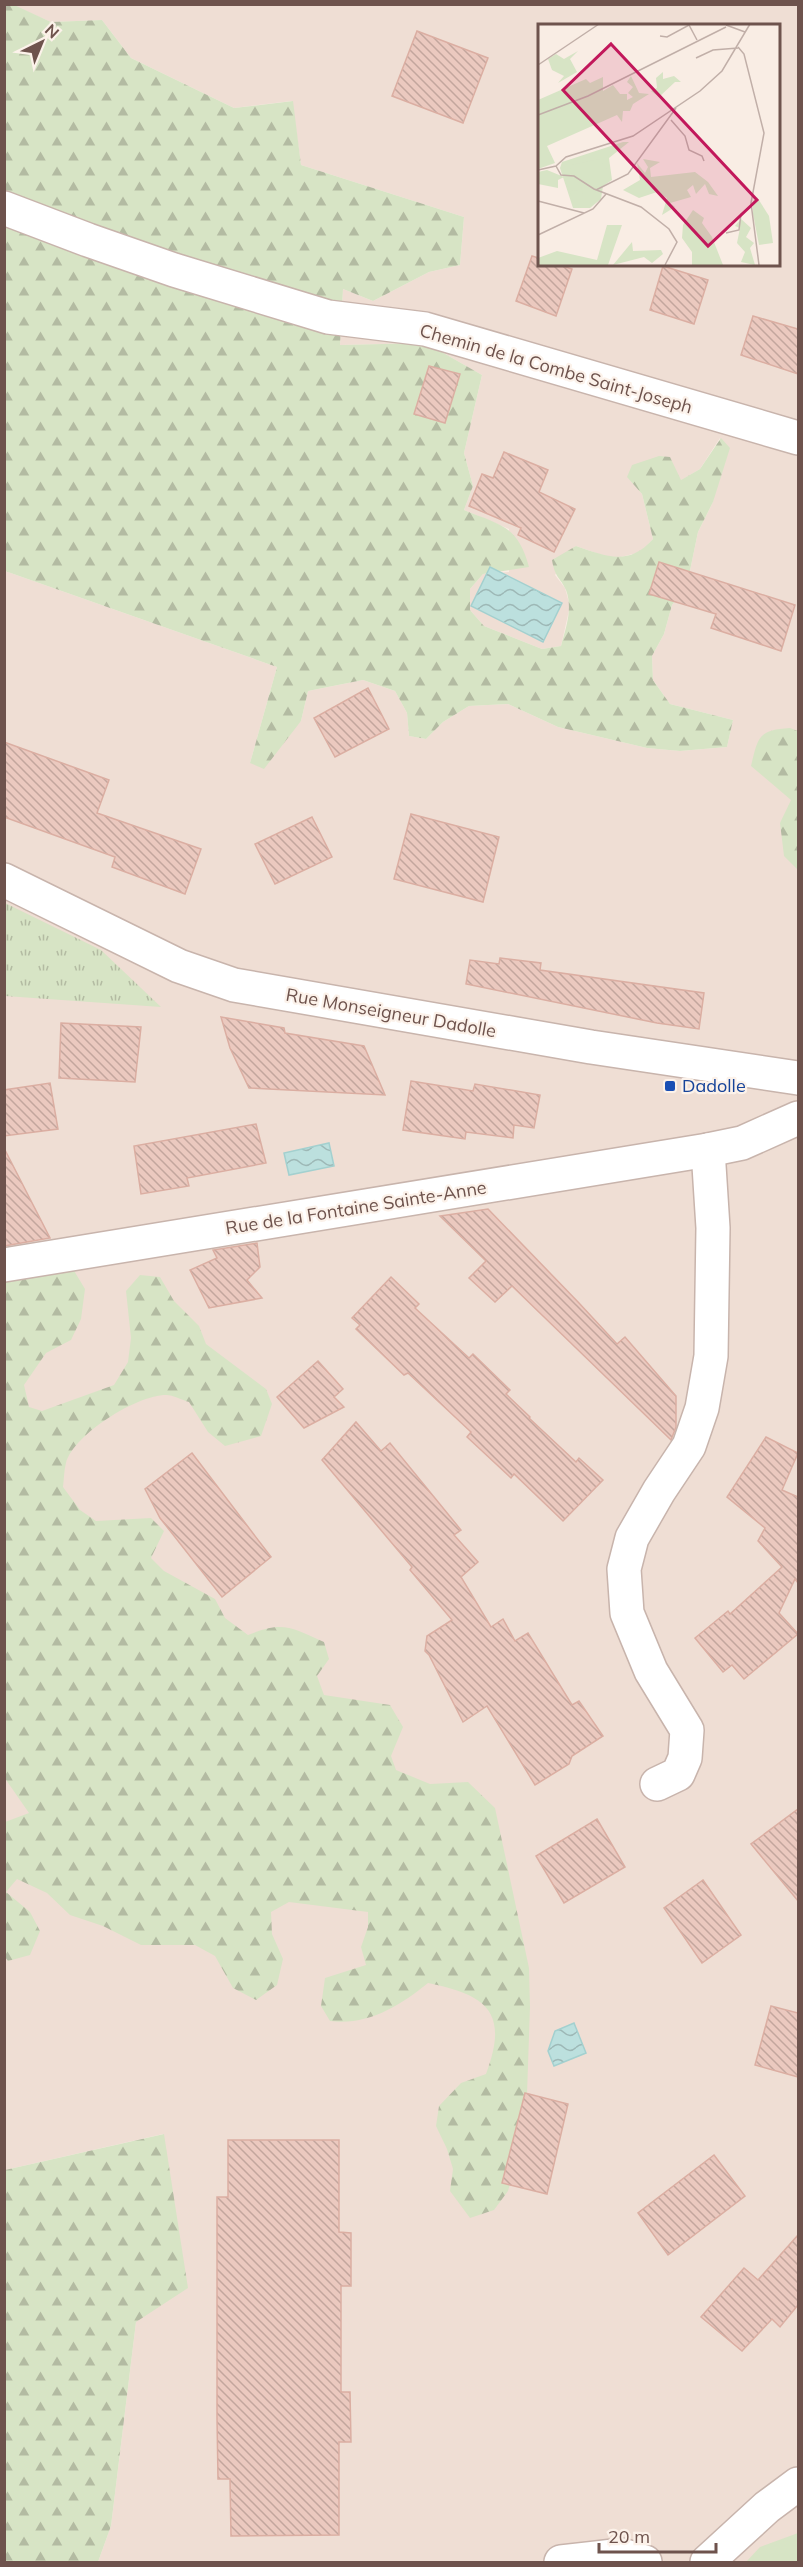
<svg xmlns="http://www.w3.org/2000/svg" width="803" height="2567" font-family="Mulish,sans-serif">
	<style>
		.residential { fill: #efded4; fill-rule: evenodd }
		.grass { fill: url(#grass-tufts) }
		.forest { fill: url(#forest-firs) }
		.garden { fill: #d7e4c5 }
		.water { fill: url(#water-waves); stroke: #a3d0cf; stroke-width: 1.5 }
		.building { fill: url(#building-back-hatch); stroke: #dbaea2; stroke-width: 1.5 }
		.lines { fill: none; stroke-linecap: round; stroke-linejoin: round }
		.minor-casing { stroke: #c8b4ac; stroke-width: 36 }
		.minor { stroke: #fff; stroke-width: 33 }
		.transit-dot { fill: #1a4fb4; stroke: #fcf2ea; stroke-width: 2 }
		.labels { text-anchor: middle; stroke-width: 4.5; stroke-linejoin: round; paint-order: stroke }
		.street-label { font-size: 18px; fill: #6e534d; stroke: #fcf2ea }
		.transit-label { font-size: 18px; fill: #164399; stroke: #fcf2ea; text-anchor: start }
		.inset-road { fill: none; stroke: #c1afa8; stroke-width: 1.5 }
		.view { fill: #c2185b; fill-opacity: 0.15; stroke: #c2185b; stroke-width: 3 }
		.inset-edge { fill: none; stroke: #6e534d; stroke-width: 3 }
	</style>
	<defs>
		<pattern id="grass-tufts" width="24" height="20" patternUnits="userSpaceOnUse" patternTransform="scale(1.5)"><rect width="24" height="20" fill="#d7e4c5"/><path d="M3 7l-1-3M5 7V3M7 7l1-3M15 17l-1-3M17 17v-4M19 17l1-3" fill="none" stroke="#b3bba2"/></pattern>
		<pattern id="forest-firs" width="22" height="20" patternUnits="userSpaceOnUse" patternTransform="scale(1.5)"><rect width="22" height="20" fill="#d7e4c5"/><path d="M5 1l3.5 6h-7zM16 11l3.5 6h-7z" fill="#b3bba2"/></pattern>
		<pattern id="water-waves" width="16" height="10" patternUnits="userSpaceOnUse" patternTransform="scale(1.5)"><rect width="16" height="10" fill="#bce0de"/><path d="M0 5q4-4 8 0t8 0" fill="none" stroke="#9db8b6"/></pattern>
		<pattern id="building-back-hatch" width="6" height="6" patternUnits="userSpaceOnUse" patternTransform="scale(1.5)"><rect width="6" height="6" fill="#ebc9bf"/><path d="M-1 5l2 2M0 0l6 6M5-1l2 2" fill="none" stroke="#c3a69d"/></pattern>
	</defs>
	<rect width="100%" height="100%" fill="#f9ede4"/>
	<!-- residential -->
	<path class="residential" d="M12 5H798V2562H98L111 2526 136 2322 163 2134 5 2170V571L277 667 250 763 301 721 308 691 363 680 395 691 407 713 409 736 426 739 443 722 469 706 508 704 558 727 647 748 680 751 727 747 733 720 670 704 653 680 652 656 664 634 672 605 687 585 698 532 713 502 720 438 700 469 680 481 628 477 642 494 653 539 641 552 613 559 576 546 555 575 565 588 570 606 561 646 542 649 484 626 470 610V589L483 574 509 572V529L464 510 473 486 464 453 482 375 426 343 340 345 343 289 373 301 429 272 460 265 464 217 301 165 292 101 234 108 131 58 102 20 51 22ZM539 26H778V264H539Z"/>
	<!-- grass -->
	<polygon class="grass" points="5,903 101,950 161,1007 5,996"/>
	<!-- forest -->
	<g class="forest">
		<path d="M12 4 51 22 102 20 131 58 234 108 293 101 301 165 464 217 460 265 429 272 373 301 343 289 340 345 426 343 482 375 464 453 473 486 464 510C500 525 518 525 529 567L483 574 470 589V610L484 626 542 649 561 646C566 627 573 609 566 590 560 577 555 578 552 560L576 546C606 556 628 567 653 539L642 494 627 477 632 465 659 456 670 457 681 480 700 469 721 438 730 448 713 502 698 532 687 585 672 605 664 634 652 656 653 680 670 704 733 720 727 747 680 751 647 748 558 727 508 704 469 706 443 722 426 739 409 736 407 713 395 691 363 680 308 691 301 721 264 769 250 763 277 667 5 571 4 5Z"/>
		<path d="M790 728 798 731V870L784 856 780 823 791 800 751 766C758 737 758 730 790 728Z"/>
		<path d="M73 1269 85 1289 81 1319 71 1340 46 1353 24 1385 29 1407 42 1411 114 1385 128 1362 131 1338 126 1291 140 1275 160 1277 174 1301 199 1326 206 1344 266 1389 272 1404 261 1436 225 1446 208 1432 189 1402C182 1400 173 1395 166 1395 137 1395 74 1434 66 1463 64 1470 64 1479 63 1487L80 1510 96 1521 151 1518 164 1531 151 1558 164 1571 215 1599 225 1618 248 1635C283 1621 290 1627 324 1642L329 1659 317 1676 324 1695 390 1705 403 1727 391 1756 396 1770 430 1784 468 1782 495 1808 529 1968 530 2007 526 2124 508 2191 494 2210 470 2218 450 2191 453 2169 447 2149 436 2126 439 2106 461 2083 486 2074C509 2013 488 1995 428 1983 400 2006 367 2026 330 2021L321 2006 325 1978 366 1965 361 1947 368 1927V1912L289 1902 271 1912 272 1934 283 1959 277 1985 256 2000 233 1988 215 1956 195 1945H141L103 1926 70 1915 47 1893 17 1879 6 1892 30 1912 40 1931 30 1955 8 1961 5 1957V1822L29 1813 4 1777 5 1284 10 1276Z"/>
		<polygon points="164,2134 188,2288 136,2322 111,2526 98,2562 5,2562 5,2170"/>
	</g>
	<!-- garden -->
	<polygon class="garden" points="798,2533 798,2562 746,2562 760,2547"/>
	<!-- water -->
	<g class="water">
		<polygon points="490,567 562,603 543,642 471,606"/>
		<polygon points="329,1143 334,1166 289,1175 284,1153"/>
		<polygon points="574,2023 586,2053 554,2066 548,2051 555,2031"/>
	</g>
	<!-- building -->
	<g class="building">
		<polygon points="417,31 488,58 463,123 392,96"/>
		<polygon points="532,256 539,258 539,264 556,264 572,269 556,316 516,301"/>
		<polygon points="663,266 708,280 694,324 650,310"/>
		<polygon points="753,316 798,329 798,374 741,355"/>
		<polygon points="429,366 460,374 445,423 414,414"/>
		<polygon points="504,452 548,470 539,492 575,509 554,552 518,535 521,528 469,506 482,474 493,478"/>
		<polygon points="659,562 795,605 781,651 711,628 716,614 649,594"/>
		<polygon points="368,688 389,729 335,757 314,718"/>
		<polygon points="4,742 109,780 97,813 201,849 185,894 112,867 115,857 4,817"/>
		<polygon points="411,814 499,837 483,902 394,879"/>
		<polygon points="312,817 332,857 275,884 255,844"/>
		<polygon points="500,958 541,963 540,970 704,993 699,1029 657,1023 466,984 470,960 499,964"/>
		<polygon points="221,1017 284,1028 285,1033 364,1046 385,1095 249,1088 230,1048"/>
		<polygon points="61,1023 141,1027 135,1082 59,1078"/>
		<polygon points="411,1081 473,1091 475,1084 540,1095 534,1128 514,1125 513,1138 466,1132 465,1139 403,1130"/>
		<polygon points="50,1083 58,1129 4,1136 4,1090"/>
		<polygon points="256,1124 266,1163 187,1178 189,1186 141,1194 134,1146"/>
		<polygon points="4,1148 50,1238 4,1246"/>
		<polygon points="488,1209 579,1303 617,1344 625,1337 676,1396 676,1427 671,1440 512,1286 495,1302 469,1278 486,1261 440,1216"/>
		<polygon points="257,1243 260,1267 247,1280 262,1298 209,1308 190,1270 217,1258 213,1250"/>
		<polygon points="391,1277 419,1304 415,1308 469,1358 473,1354 510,1390 506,1394 530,1417 529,1418 576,1462 579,1458 603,1480 563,1521 514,1474 511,1478 467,1437 471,1432 408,1373 404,1375 356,1329 360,1325 352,1318"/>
		<polygon points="318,1361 343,1389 334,1397 344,1407 304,1428 277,1397"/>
		<polygon points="356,1422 381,1451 390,1443 461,1530 454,1535 478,1562 461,1577 491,1627 503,1619 515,1641 528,1633 572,1705 579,1701 603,1736 572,1756 569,1764 535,1785 487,1706 463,1722 429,1655 425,1651 427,1636 452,1620 410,1570 412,1567 322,1460"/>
		<polygon points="766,1437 798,1453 782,1490 798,1497 798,1583 795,1579 779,1613 798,1634 744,1679 732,1665 723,1672 695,1638 728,1611 730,1614 782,1567 758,1541 765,1528 727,1497"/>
		<polygon points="192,1453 271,1557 222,1597 160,1518 145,1489"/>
		<polygon points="798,1809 798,1901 751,1844"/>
		<polygon points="597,1819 625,1867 564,1903 536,1856"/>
		<polygon points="703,1880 741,1935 702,1963 664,1908"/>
		<polygon points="771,2006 798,2013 798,2077 755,2065"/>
		<polygon points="525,2093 568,2104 547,2194 502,2183"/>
		<polygon points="228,2140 339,2140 339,2232 351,2233 351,2286 341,2286 341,2392 350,2392 351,2442 339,2442 339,2535 231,2536 230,2479 218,2479 217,2418 217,2197 228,2197"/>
		<polygon points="714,2155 745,2196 668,2255 638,2213"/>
		<polygon points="798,2235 798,2305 780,2327 772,2319 742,2351 701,2317 744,2268 758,2280"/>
	</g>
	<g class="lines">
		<!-- minor casing -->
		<g class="minor-casing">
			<g id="minor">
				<polyline points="4,208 88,240 174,270 328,317 425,329 798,438"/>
				<polyline points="4,880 179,966 234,985 591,1047 798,1078"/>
				<polyline points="4,1265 708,1150 742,1143 798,1118"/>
				<polyline points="657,1784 678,1774 685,1758 687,1730 651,1671 627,1613 624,1569 632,1538 659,1491 689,1446 702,1408 711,1356 713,1228 708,1150"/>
				<polyline points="561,2562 622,2555 645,2562"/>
				<polyline points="707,2562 767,2507 798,2484"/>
			</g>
		</g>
		<!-- minor -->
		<use href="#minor" class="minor"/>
	</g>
	<!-- markers -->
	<rect class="transit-dot" x="664" y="1080" width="12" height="12" rx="3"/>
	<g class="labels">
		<!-- street labels -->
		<g class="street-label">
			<text transform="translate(556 369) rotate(16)" y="6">Chemin de la Combe Saint-Joseph</text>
			<text transform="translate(391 1013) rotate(10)" y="6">Rue Monseigneur Dadolle</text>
			<text transform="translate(356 1208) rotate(-9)" y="6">Rue de la Fontaine Sainte-Anne</text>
		</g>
		<!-- transit labels -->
		<g class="transit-label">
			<text x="682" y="1092">Dadolle</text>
		</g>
	</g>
	<!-- overview -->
	<g transform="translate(538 24)">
		<rect width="242" height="242" fill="#f9ede4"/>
		<path d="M85 118H91L71 134 74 156 65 162 63 175 52 184H35L22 144 24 138Z" fill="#d7e4c5"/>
		<path d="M40 27 32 35 39 48 20 59 26 52 14 46 10 35 18 30 26 35ZM125 48V55L136 52 143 58H137L121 73 113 67 119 64 118 54ZM93 52 101 69 111 70 95 80 92 87H85L84 98 79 91 9 122 17 139 0 145V76L48 55 52 59 65 53V67L75 61 82 70H89V76L95 73 90 69 95 63 89 58ZM61 135 72 149 66 161 54 164 47 148 39 152 32 149 33 141ZM105 135 122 138 112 144 113 153 157 148 170 158 180 172 171 170 167 160 158 170 155 161 149 166 153 173 132 179 137 183 124 191 129 174 119 168 101 174 85 166 102 156 99 139 107 149 110 143ZM9 146 26 153 20 156V164L0 160V148ZM43 160 60 174 54 177 48 174 46 184 37 183 32 167 39 166 45 173ZM155 186 166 194 164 199 174 213 185 241H154V228L144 214 145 201ZM203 195 213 204 208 213 216 219 212 224 217 241 203 238 207 228 199 219 202 204 197 202ZM69 201H84L70 241H0V234L19 227 59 236ZM94 218 95 227 123 226 125 230 114 239 106 233 75 241Z" fill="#d7e4c5"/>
		<path d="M219 173 231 192 235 219 221 221 215 190V177Z" fill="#d7e4c5"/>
		<path class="inset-road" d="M188 1 207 8M122 12 129 13 151 1 159 16M200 23 206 30 226 109 213 179 221 241M158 34 175 26 200 24M0 41 61 0M0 91 50 72 188 3M133 96 147 112 151 126 164 132 166 137M18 142 28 133 95 112 162 67 184 47 212 0M18 142 23 151 36 152 56 165 103 183 131 205 139 218 127 241M0 146 18 142M58 166 90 150 138 84M0 177 46 189M188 209 201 206 203 190 213 183M0 211 55 185 68 170"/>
		<path class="view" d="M73 20 219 176 170 222 25 66Z"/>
		<rect width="242" height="242" class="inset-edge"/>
	</g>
	<!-- border -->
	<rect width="803" height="2567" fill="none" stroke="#6e534d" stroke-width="12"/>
	<!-- north arrow -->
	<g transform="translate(42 42) rotate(43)" stroke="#fcf2ea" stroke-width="4.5" paint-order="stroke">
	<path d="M0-4.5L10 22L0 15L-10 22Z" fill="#6e534d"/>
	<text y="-9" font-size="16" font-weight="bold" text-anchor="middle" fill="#6e534d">N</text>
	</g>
	<!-- scale -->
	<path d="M599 2543v9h117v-9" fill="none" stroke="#6e534d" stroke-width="3"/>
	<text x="608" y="2543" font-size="18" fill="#6e534d" stroke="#fcf2ea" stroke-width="4.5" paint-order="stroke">20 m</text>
</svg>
